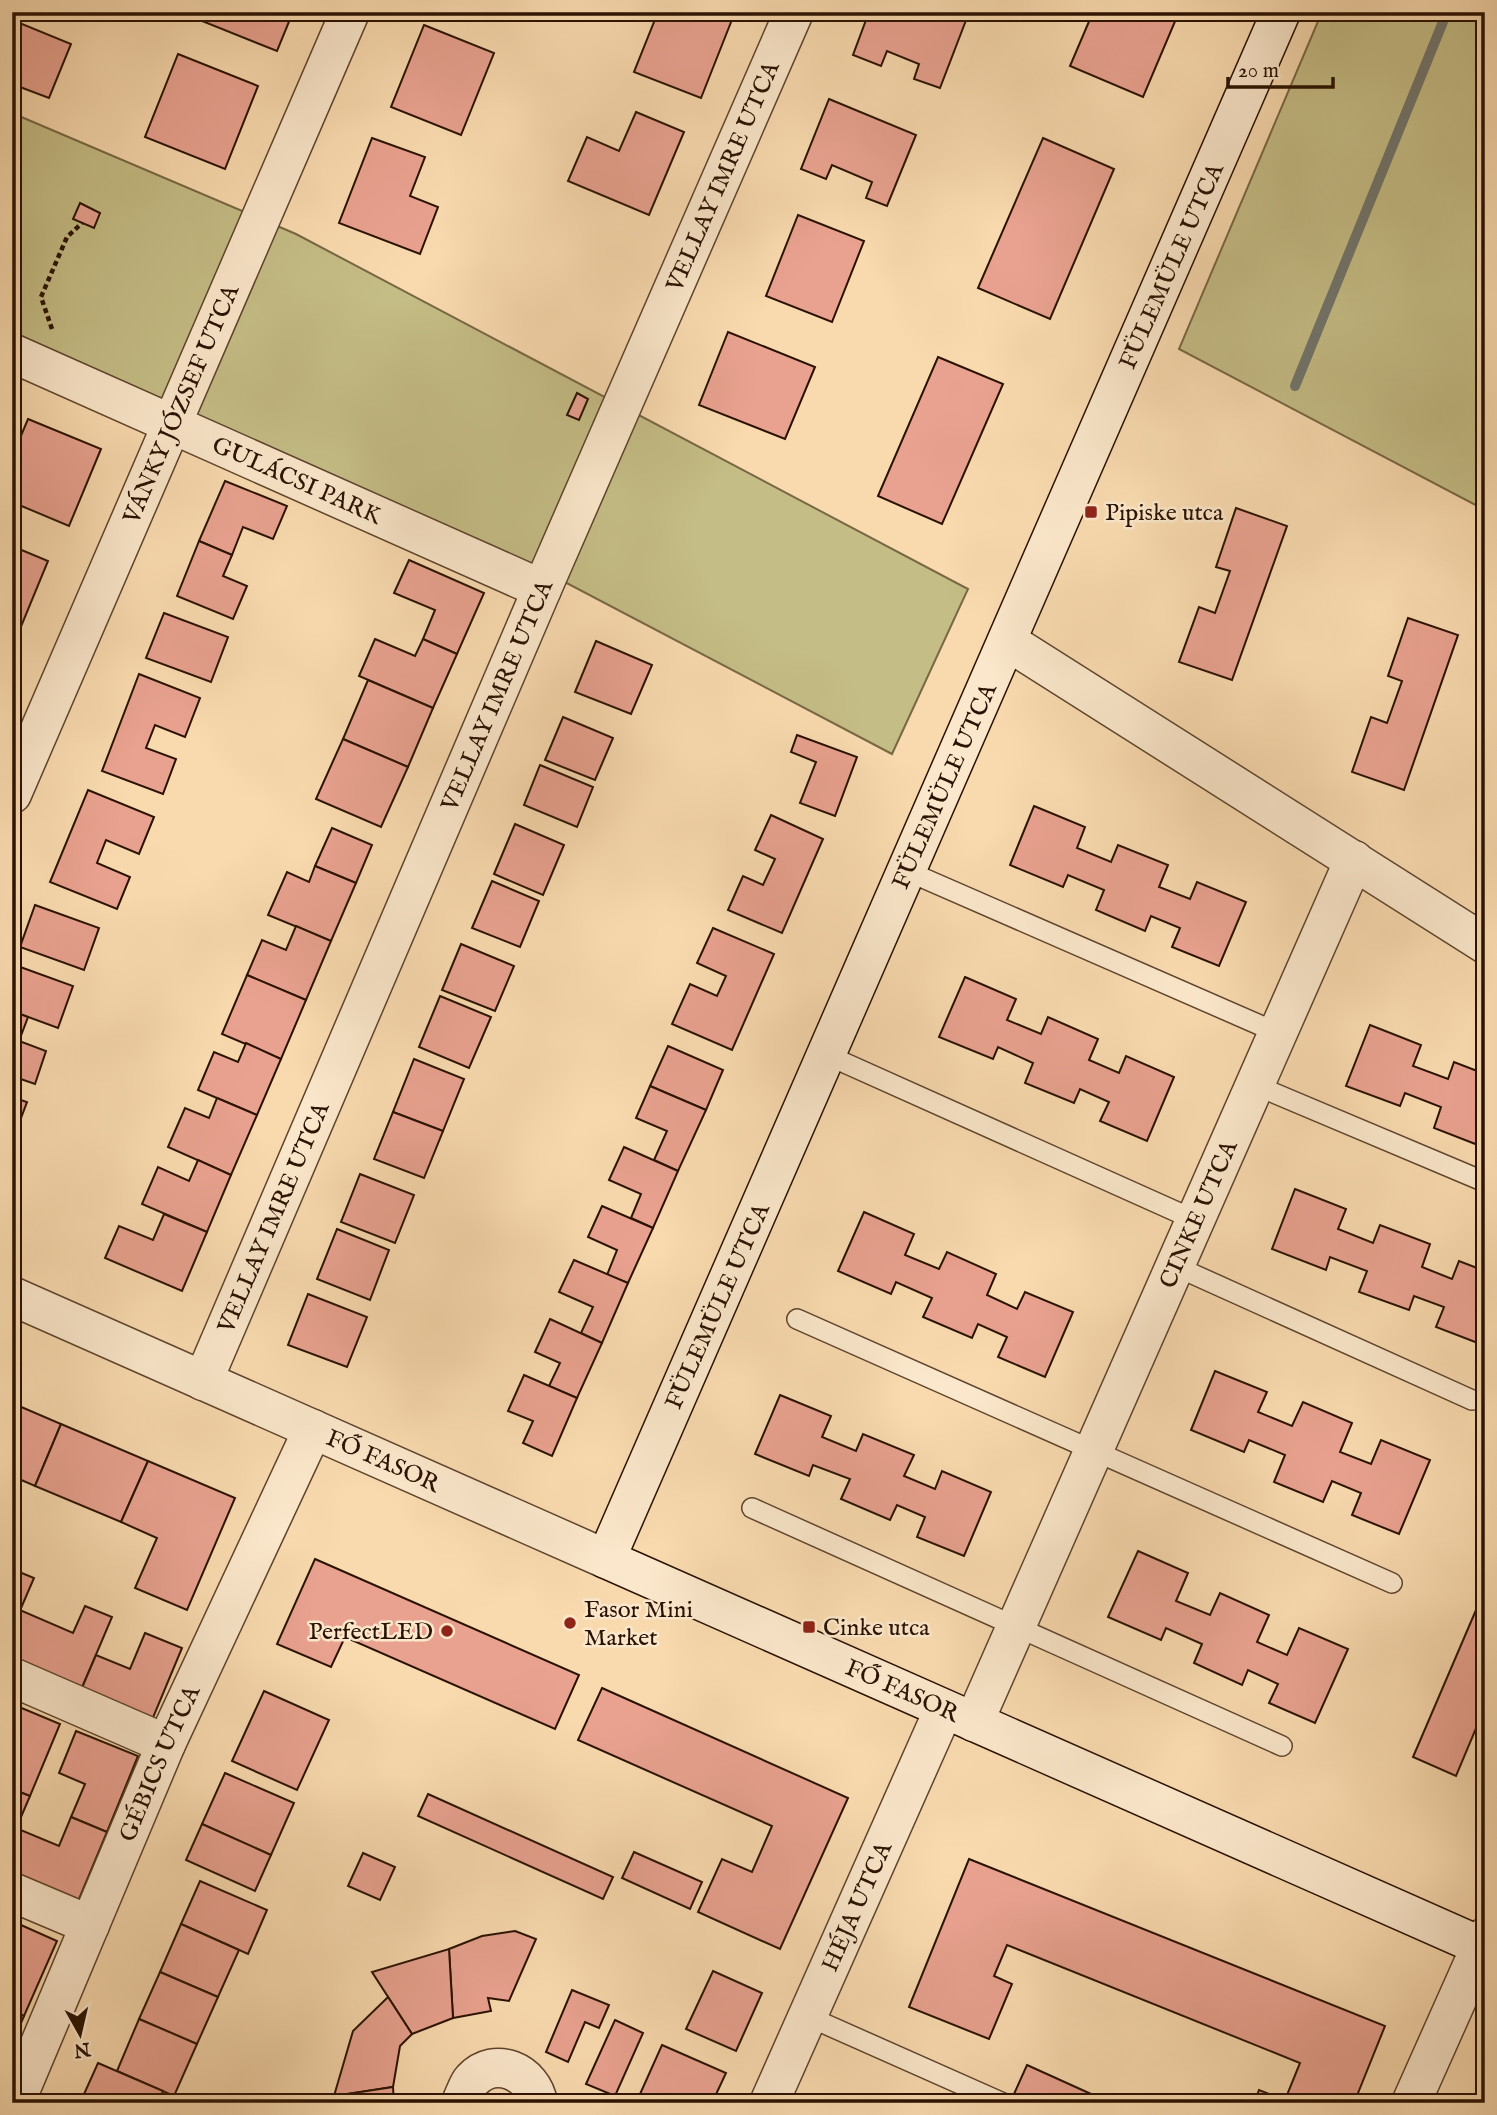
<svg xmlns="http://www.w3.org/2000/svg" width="1497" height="2115" font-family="'IM FELL English',serif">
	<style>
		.green { fill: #c5bd86; stroke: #786844; stroke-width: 2 }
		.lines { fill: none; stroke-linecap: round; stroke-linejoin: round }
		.stream { stroke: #71766d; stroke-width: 10 }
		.building { fill: #e9a290; stroke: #2a1202; stroke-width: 2 }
		.lane-casing { stroke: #5e442d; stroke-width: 22 }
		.street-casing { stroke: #5e442d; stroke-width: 41 }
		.secondary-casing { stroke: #2a1202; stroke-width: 41 }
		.path { stroke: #2a1202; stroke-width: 4.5; stroke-dasharray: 5 3.5; stroke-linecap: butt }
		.lane { stroke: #fbe7cb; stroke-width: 19 }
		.street { stroke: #fbe7cb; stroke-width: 38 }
		.secondary { stroke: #fbe7cb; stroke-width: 38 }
		.poi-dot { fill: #8f2418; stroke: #fbe7cb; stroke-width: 2.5 }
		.labels { text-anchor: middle; stroke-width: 5; stroke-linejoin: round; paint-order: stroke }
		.street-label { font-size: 24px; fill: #2a1202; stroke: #fbe7cb }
		.poi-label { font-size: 24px; fill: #2a1202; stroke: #fbe7cb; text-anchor: start }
	</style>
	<rect width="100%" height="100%" fill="#f9daaf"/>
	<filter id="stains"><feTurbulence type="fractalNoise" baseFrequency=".00286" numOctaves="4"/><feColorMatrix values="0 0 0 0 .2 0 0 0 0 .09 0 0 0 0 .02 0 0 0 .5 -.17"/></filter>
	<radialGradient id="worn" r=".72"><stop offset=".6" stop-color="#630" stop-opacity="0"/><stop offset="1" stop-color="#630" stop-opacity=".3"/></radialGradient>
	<!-- green -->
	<g class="green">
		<polygon points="1322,12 1485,12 1485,510 1179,349"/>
		<polygon points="12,113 296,234 968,589 892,754 519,558 12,332"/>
	</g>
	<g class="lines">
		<!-- stream -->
		<polyline class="stream" points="1295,386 1447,12"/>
	</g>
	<!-- building -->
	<g class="building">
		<polygon points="12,12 21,12 17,22 71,44 49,98 12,84"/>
		<polygon points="200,12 293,12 277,51 197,19"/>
		<polygon points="658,12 735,12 701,98 634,72"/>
		<polygon points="869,12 961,12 968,15 940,88 914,79 919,64 887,51 881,66 853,55"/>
		<polygon points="1093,12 1179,12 1143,97 1070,66"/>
		<polygon points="424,25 494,53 461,135 391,107"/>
		<polygon points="178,54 258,86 225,169 145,137"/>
		<polygon points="829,99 916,135 887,206 866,198 872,182 832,165 826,179 801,169"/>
		<polygon points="636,112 684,132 649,215 568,181 587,137 619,151"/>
		<polygon points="372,138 425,157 410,196 438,207 420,254 339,223"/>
		<polygon points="1043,138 1114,169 1050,319 978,288"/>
		<polygon points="80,203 100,213 94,228 73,219"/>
		<polygon points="798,215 864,241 832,322 766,296"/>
		<polygon points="728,332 815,367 785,439 699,405"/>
		<polygon points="938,357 1003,384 942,524 878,496"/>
		<polygon points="577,393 588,399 579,420 567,415"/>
		<polygon points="28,419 101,449 69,526 12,502 12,457"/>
		<polygon points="225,481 287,506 273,539 243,527 232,555 199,541"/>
		<polygon points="1236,508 1287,526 1232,680 1179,662 1199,607 1215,613 1230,571 1216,567"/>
		<polygon points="199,541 232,555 223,576 247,586 233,619 177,596"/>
		<polygon points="12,546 48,561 20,629 12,626"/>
		<polygon points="409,560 484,593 457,654 423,639 435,610 394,593"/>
		<polygon points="164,613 228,637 211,682 146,658"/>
		<polygon points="1408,618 1458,635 1404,790 1352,772 1371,717 1387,723 1402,681 1388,676"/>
		<polygon points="375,639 415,656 423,639 457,654 433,708 359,676"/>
		<polygon points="596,641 652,665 631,714 575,692"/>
		<polygon points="139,674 200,698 185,737 155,725 146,748 176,759 163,794 102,771"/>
		<polygon points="368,680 433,708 408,767 343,739"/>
		<polygon points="563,717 613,738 595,780 545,760"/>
		<polygon points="797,735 857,757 835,816 800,803 816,762 791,752"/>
		<polygon points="343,739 408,767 381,827 316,799"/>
		<polygon points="540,765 593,787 577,827 524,805"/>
		<polygon points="88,790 154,817 139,854 106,840 97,863 130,877 117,909 50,882"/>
		<polygon points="1034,806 1085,827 1077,848 1111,862 1118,845 1168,865 1159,887 1190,899 1197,882 1246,902 1219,966 1172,947 1180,928 1151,916 1145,931 1096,910 1104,890 1068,875 1063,887 1010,865"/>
		<polygon points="771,815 823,839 782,933 728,910 743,876 763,885 775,859 755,850"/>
		<polygon points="515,824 564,845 543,895 494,874"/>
		<polygon points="332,828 372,845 356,883 315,866"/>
		<polygon points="315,866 356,883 331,941 268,915 287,872 309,882"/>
		<polygon points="492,881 539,901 520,947 472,928"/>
		<polygon points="35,905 99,928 84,970 20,947"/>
		<polygon points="296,926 331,941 306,1000 247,975 262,940 286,950"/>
		<polygon points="713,928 774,954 732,1050 672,1024 690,984 717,996 726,976 697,963"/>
		<polygon points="461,944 514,966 495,1011 442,990"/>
		<polygon points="12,964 73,986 58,1028 12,1011"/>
		<polygon points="247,975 306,1000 281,1059 222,1034"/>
		<polygon points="965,977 1016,999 1007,1020 1041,1034 1048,1017 1098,1039 1089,1060 1119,1073 1126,1056 1174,1077 1147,1141 1100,1121 1109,1102 1080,1089 1074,1103 1025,1083 1033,1063 998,1047 993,1059 939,1037"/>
		<polygon points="440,996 491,1017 469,1068 419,1047"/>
		<polygon points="12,1011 28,1017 19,1041 46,1051 35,1084 12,1076"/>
		<polygon points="1370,1025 1421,1045 1413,1066 1448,1079 1454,1062 1485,1074 1483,1147 1434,1128 1441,1107 1405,1093 1400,1106 1346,1086"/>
		<polygon points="246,1043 281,1059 257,1115 198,1090 214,1052 238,1062"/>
		<polygon points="668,1046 723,1070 706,1110 650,1086"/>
		<polygon points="414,1059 464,1079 443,1131 393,1112"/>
		<polygon points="650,1086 706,1110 678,1171 654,1160 667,1131 636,1118"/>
		<polygon points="12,1097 27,1102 12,1142"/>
		<polygon points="217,1098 257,1115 231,1175 168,1147 185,1108 209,1118"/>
		<polygon points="393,1112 443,1131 424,1178 374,1159"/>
		<polygon points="624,1147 678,1171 653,1228 631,1218 641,1194 609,1180"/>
		<polygon points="198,1160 231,1175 207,1232 142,1204 158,1167 189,1181"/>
		<polygon points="360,1174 414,1195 395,1243 341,1222"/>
		<polygon points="1295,1189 1346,1209 1338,1229 1373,1243 1380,1225 1430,1244 1422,1267 1452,1279 1459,1261 1485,1271 1483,1345 1436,1327 1444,1307 1414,1296 1409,1310 1359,1292 1367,1271 1330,1257 1326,1270 1272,1249"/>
		<polygon points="602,1206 653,1228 628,1283 607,1275 617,1250 588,1237"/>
		<polygon points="864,1212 914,1234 905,1255 939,1269 947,1252 996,1274 987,1295 1017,1309 1025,1292 1073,1312 1045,1377 998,1357 1007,1337 978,1324 972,1338 923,1317 932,1298 896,1282 891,1294 838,1271"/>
		<polygon points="164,1214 207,1232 182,1291 105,1258 119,1226 153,1240"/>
		<polygon points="337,1229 389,1250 370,1300 317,1279"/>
		<polygon points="574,1260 628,1283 602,1343 581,1333 593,1307 559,1292"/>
		<polygon points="308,1294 367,1317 347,1367 288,1345"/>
		<polygon points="550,1319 602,1343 577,1398 549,1386 560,1363 535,1352"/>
		<polygon points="1215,1371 1267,1392 1258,1412 1292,1426 1303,1402 1352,1423 1340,1452 1371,1464 1381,1440 1430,1460 1399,1534 1352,1515 1361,1493 1332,1481 1323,1502 1274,1482 1285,1455 1249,1440 1244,1452 1191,1430"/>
		<polygon points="524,1375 577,1398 552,1456 523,1443 533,1421 508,1411"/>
		<polygon points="780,1395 831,1416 822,1437 856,1451 863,1434 914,1455 904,1476 935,1489 942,1471 991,1492 964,1556 917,1537 925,1517 897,1505 890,1520 841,1499 850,1479 813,1465 809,1476 755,1454"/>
		<polygon points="12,1403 61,1424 35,1486 12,1476"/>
		<polygon points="61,1424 148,1461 121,1522 35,1486"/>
		<polygon points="148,1461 235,1498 187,1610 135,1588 157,1538 121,1522"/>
		<polygon points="1138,1551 1188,1573 1176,1601 1210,1615 1220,1593 1269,1615 1257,1642 1287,1655 1299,1628 1348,1649 1315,1723 1269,1703 1278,1684 1248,1670 1242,1685 1194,1663 1202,1644 1166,1628 1161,1640 1108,1617"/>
		<polygon points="315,1559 579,1675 555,1729 345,1637 331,1667 277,1644"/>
		<polygon points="12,1569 34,1578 12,1629"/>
		<polygon points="1485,1589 1485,1707 1456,1776 1413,1757"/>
		<polygon points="85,1606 112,1617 81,1690 12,1662 12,1629 20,1610 73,1633"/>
		<polygon points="145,1633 182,1648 152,1720 81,1690 96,1655 130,1669"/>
		<polygon points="602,1688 848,1798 780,1949 698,1912 722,1859 752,1872 772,1826 578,1740"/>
		<polygon points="264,1691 329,1720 297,1790 232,1761"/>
		<polygon points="12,1704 60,1724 30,1796 12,1789 14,1754 12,1753"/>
		<polygon points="76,1731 138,1756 107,1832 71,1817 85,1784 59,1773"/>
		<polygon points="225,1773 294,1803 271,1855 202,1824"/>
		<polygon points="12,1789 30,1796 12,1838"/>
		<polygon points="428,1794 613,1877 603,1899 418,1816"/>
		<polygon points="71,1817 107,1832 77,1904 12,1877 12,1838 16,1828 59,1846"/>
		<polygon points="202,1824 271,1855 255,1891 186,1860"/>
		<polygon points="634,1852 702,1882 690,1909 622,1878"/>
		<polygon points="363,1853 395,1867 380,1900 348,1886"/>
		<polygon points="969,1859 1385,2026 1354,2103 1254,2103 1259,2090 1285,2100 1300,2063 1007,1945 994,1976 1012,1984 989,2039 909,2007"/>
		<polygon points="200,1881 267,1910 248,1954 181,1924"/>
		<polygon points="12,1921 57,1941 24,2016 12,2011"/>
		<polygon points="181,1924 239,1950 218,1997 160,1972"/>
		<polygon points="515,1931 536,1939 509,2001 488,1998 491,2011 453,2018 449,1949 482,1936"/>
		<polygon points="449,1949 453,2018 412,2034 372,1972"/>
		<polygon points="713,1971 762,1993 736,2051 686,2029"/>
		<polygon points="160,1972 218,1997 197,2044 139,2019"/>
		<polygon points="572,1990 609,2005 599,2028 585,2022 568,2062 546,2052"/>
		<polygon points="388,1997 412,2034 400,2046 393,2087 334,2096 353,2031"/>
		<polygon points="12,2011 24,2016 12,2044"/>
		<polygon points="139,2019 197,2044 174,2096 117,2071"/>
		<polygon points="615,2020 643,2033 615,2096 586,2084"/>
		<polygon points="662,2045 726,2073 712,2103 636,2103"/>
		<polygon points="98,2063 163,2091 158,2103 80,2103"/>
		<polygon points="1027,2065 1111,2103 1034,2103 1014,2094"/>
		<polygon points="1485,2083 1485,2103 1477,2103"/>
		<polygon points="393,2087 394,2103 334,2103 334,2096"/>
	</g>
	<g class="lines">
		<!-- lane casing -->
		<g class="lane-casing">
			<g id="lane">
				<polyline points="907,871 1278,1033"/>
				<polyline points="827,1055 1195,1220"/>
				<polyline points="1255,1085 1485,1182"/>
				<polyline points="1175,1266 1472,1400"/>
				<polyline points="797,1319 1392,1583"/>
				<polyline points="752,1508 1282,1746"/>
				<polyline points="807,2016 1003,2103"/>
			</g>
		</g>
		<!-- street casing -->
		<g class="street-casing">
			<g id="street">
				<path id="s1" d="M12 353 542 589"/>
				<polyline points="1007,641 1485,944"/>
				<path id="s2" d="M12 794 350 12"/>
				<path id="s3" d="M12 1296 606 1559"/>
				<path id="s4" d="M203 1381 542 589 794 12"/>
				<polyline points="12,1677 166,1744"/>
				<path id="s5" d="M974 1722 1354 860"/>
				<polyline points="12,1892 90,1925"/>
				<path id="s6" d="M15 2103 166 1744 313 1429"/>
				<path d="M463 2103 462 2100C465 2094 468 2084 472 2080 495 2055 533 2072 538 2103"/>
				<path id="s7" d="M769 2103 944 1709"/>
				<polyline points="1411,2103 1485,1937"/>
			</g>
		</g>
		<!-- secondary casing -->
		<g class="secondary-casing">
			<g id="secondary">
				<path id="s8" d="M1281 12 606 1559 1485 1948"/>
			</g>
		</g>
		<!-- path -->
		<polyline class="path" points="52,329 41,297 67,237 82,223"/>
		<!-- lane -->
		<use href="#lane" class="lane"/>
		<!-- street -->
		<use href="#street" class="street"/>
		<!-- secondary -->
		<use href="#secondary" class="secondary"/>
	</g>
	<!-- markers -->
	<g class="poi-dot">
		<rect x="1084" y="505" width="14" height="14" rx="3.5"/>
		<circle cx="570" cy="1623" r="7"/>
		<rect x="802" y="1620" width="14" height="14" rx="3.5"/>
		<circle cx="447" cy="1631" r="7"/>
	</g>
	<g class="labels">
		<!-- street labels -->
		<g class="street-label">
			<text dy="8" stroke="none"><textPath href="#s4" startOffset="1312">VELLAY IMRE UTCA</textPath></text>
			<text transform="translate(1171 266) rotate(-66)" y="8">FÜLEMÜLE UTCA</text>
			<text dy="8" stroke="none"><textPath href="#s2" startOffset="425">VÁNKY JÓZSEF UTCA</textPath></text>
			<text dy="8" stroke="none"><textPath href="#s1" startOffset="312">GULÁCSI PARK</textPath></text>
			<text dy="8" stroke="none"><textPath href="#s4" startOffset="746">VELLAY IMRE UTCA</textPath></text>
			<text transform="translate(944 786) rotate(-66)" y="8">FÜLEMÜLE UTCA</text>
			<text dy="8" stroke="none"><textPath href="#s5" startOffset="555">CINKE UTCA</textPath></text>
			<text dy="8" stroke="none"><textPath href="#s4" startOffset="178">VELLAY IMRE UTCA</textPath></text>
			<text transform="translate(717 1306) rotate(-66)" y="8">FÜLEMÜLE UTCA</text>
			<text dy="8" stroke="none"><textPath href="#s3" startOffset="406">FŐ FASOR</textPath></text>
			<text dy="8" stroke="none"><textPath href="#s8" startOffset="2012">FŐ FASOR</textPath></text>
			<text dy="8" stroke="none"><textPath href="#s6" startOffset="369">GÉBICS UTCA</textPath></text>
			<text dy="8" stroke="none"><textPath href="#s7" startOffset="215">HÉJA UTCA</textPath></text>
		</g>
		<!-- poi labels -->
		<g class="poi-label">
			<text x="1105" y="520">Pipiske utca</text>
			<text x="584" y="1617">Fasor Mini<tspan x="584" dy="28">Market</tspan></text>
			<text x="823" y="1635">Cinke utca</text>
			<text x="433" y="1639" text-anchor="end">PerfectLED</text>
		</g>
	</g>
	<!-- margin -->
	<rect width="1497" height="2115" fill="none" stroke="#f9daaf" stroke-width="42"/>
	<rect x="14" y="14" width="1469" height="2087" fill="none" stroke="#2a1202" stroke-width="3.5"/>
	<rect x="21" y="21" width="1455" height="2073" fill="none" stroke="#2a1202" stroke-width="2"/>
	<!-- north arrow -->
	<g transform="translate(80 2034) rotate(172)" stroke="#fbe7cb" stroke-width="5" paint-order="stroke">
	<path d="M0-5L12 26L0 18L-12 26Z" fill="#2a1202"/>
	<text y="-10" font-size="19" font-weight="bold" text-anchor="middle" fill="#2a1202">N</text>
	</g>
	<!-- scale -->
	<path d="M1228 77v10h105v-10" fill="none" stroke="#2a1202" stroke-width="3.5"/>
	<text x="1238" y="77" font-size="21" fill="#2a1202" stroke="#fbe7cb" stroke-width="5" paint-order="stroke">20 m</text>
	<rect width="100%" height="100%" filter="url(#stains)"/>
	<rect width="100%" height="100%" fill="url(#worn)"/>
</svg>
